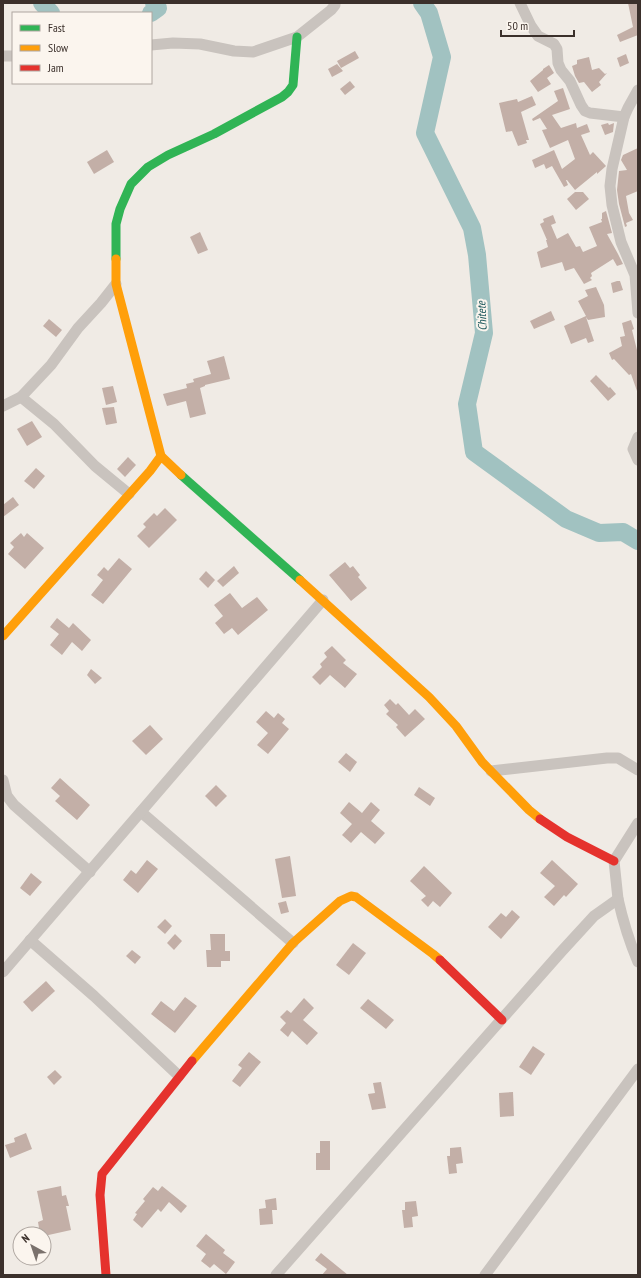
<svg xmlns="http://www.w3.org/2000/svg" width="641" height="1278" font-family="'PT Sans Narrow',sans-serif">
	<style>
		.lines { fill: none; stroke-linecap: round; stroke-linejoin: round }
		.river { stroke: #a1c2c1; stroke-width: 18 }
		.building { fill: #c3afa7 }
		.street { stroke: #c9c3be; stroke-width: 11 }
		.fast { stroke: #30b455; stroke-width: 9 }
		.slow { stroke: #ff9f0a; stroke-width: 9 }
		.jam { stroke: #e5322d; stroke-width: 9 }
		.labels { text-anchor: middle; stroke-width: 4; stroke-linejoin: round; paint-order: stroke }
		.water-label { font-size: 12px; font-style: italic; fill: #1f5a5e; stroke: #fbf5ee }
	</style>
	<rect width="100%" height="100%" fill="#f0ebe5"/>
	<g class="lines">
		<!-- river -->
		<g class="river">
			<polyline points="42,3 51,13"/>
			<polyline points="422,3 429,13 442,57 425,133 472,228 477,255 484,333 467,404 474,452 566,519 599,533 623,532 638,541"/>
			<polyline points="151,13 158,8 154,3"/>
		</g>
	</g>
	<!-- building -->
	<g class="building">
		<polygon points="628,3 638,3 638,35 620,42 617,35 633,27"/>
		<polygon points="355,51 359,58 341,68 337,61"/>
		<polygon points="626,54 629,63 620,67 617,58"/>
		<polygon points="589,57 592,70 599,68 605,74 607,73 599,82 601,85 592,92 584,82 579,83 575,76 572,66 577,64 577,60"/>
		<polygon points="337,64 343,71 332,77 328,69"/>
		<polygon points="549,65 554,73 547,78 551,84 538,92 530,81 543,70 543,69"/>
		<polygon points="350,81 355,87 345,95 340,89"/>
		<polygon points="563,88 570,109 552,115 561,128 576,123 577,128 587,124 590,132 581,135 590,155 593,152 606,166 597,174 597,172 575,190 567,180 566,180 568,185 564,187 552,166 546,169 544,164 535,168 532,160 554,150 562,169 575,159 568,140 550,148 542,130 547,129 540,118 533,121 532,119 558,101 554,91"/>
		<polygon points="532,96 536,105 521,112 529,140 526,140 527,143 518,146 512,131 506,132 499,103 517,99 518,102"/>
		<polygon points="608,123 609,125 614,123 613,132 605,135 601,125"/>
		<polygon points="638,148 638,191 626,196 629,213 633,220 626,223 627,226 625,227 619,204 617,190 619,171 627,170 621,160 623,155"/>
		<polygon points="107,150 114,162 94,174 87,162"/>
		<polygon points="575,192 583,192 589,199 576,210 567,199"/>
		<polygon points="606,211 612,233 607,234 618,254 623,264 617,266 613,259 591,273 592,276 590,278 592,280 584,284 574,268 565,271 562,262 541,268 537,252 548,247 546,240 547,240 540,224 544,222 543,219 553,215 556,223 551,225 557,239 568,233 576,247 580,246 583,252 597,246 589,227 602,222 601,219 602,219 602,213"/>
		<polygon points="200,232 208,250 198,254 190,237"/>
		<polygon points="617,281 620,281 623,290 613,293 611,283"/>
		<polygon points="596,287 604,305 605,317 588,320 586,317 594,341 588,343 586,338 571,344 564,326 586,316 578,301 588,296 585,290"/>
		<polygon points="551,311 555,320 534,329 530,321"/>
		<polygon points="49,319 62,330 56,337 43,326"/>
		<polygon points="631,320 634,329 632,330 638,354 638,390 637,391 631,374 629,375 614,359 612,360 609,353 622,346 620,337 625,336 622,323"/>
		<polygon points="224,356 230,379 205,385 205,386 200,388 206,414 190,418 186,401 167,406 163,394 187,388 186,384 194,382 193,379 211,374 207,361"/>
		<polygon points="596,375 609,388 610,387 616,394 608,401 590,381"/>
		<polygon points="113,386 117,402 106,405 102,388"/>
		<polygon points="114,407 117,423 106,425 102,408"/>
		<polygon points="32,421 42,437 27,446 17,429"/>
		<polygon points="128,457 136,465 125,477 117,469"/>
		<polygon points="36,468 45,476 34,489 24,481"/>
		<polygon points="13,497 19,505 3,517 3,505"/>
		<polygon points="165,508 177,520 149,548 137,536 146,527 143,524 154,513 157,516"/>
		<polygon points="21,533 24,537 27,533 44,548 25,569 8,554 14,547 10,543"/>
		<polygon points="119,558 132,569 103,604 91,595 103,580 97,575 104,567 108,571"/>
		<polygon points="345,562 350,568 353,566 360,575 358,577 367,588 351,601 329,575"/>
		<polygon points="234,566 239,573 223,587 217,581"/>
		<polygon points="206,571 215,580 208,588 199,579"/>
		<polygon points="230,593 242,608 257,597 268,610 238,635 232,628 224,634 215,623 223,616 214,605"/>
		<polygon points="57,618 69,628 73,623 91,640 82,651 72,642 62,655 50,645 59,634 50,627"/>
		<polygon points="332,646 346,660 343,663 357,674 345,688 330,675 320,685 312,677 322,667 320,664 327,657 324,653"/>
		<polygon points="91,669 102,678 95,684 87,675"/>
		<polygon points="390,699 396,705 398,703 409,715 415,709 425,719 405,737 396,727 398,725 386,714 389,711 384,705"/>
		<polygon points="266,711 274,718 278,713 285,719 282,723 289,729 268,754 257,745 268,733 256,722"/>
		<polygon points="150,725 163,739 146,755 132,741"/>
		<polygon points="346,753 357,762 350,772 338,762"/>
		<polygon points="60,778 90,805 77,820 55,801 60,796 51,788"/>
		<polygon points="216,785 227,796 216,807 205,796"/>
		<polygon points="419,787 435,798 430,806 414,795"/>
		<polygon points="349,802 362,813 371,802 380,810 371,821 385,833 375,844 361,832 351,843 342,835 352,824 340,813"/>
		<polygon points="290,856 296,896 282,898 275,859"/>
		<polygon points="147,860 158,869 138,893 123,880 131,870 136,874"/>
		<polygon points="552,860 578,884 566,897 564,895 554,906 544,897 555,886 540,873"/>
		<polygon points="424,866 452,893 440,907 433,901 428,907 421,900 426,896 410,881"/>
		<polygon points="31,873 42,882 30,896 20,888"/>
		<polygon points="286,901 289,912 281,914 278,903"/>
		<polygon points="512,910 520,917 501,939 488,927 501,913 506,917"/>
		<polygon points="165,919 172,926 165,934 157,927"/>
		<polygon points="175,934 182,941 174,950 167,943"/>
		<polygon points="210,934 225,934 225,951 230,951 230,961 221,961 221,967 207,967 206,950 211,950"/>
		<polygon points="353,943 366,953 349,975 336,965"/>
		<polygon points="132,950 141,957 135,964 126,956"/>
		<polygon points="46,981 55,991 32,1012 23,1002"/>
		<polygon points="185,997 197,1006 175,1033 151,1014 161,1001 174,1011"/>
		<polygon points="304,998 314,1008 303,1020 318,1033 307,1045 292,1031 288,1037 280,1030 286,1023 280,1017 287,1010 291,1013"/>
		<polygon points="368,999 394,1020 386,1029 360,1008"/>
		<polygon points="533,1046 545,1054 531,1075 519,1067"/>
		<polygon points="249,1052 261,1062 240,1087 232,1081 242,1068 238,1065"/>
		<polygon points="55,1070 62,1077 54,1085 47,1077"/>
		<polygon points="381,1082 386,1108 372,1110 368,1094 375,1093 373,1083"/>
		<polygon points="513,1092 514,1116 500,1117 499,1093"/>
		<polygon points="26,1133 32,1149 10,1158 5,1145 15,1142 14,1138"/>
		<polygon points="320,1141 330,1141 330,1170 316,1170 316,1153 320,1153"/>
		<polygon points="461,1147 463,1163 456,1164 457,1173 449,1174 447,1156 450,1156 450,1148"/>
		<polygon points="61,1186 62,1196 66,1195 69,1206 66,1206 71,1230 44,1236 44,1234 40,1234 38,1222 43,1220 37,1191"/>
		<polygon points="162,1186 187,1206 181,1213 169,1202 161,1212 158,1209 142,1228 133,1220 137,1214 135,1213 145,1201 143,1199 153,1187 158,1191"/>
		<polygon points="276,1198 277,1210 272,1210 273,1224 260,1225 259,1209 266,1208 265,1200"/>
		<polygon points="416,1201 418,1216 412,1217 413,1227 404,1228 402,1210 405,1210 405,1202"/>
		<polygon points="206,1234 225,1250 223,1253 235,1262 226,1274 214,1264 210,1268 201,1261 206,1254 196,1246"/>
		<polygon points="321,1253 348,1275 322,1275 327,1269 315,1260"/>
	</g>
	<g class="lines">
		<!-- street -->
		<g class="street">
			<polyline points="520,3 531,26 538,36 554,44 557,49 558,63 561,70 570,81 581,105 585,111 590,113 624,117"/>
			<polyline points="151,45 173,43 200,44 234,51 253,52 297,37 331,10 335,5 335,3"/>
			<polyline points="3,56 13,56"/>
			<polyline points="638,90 628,108 624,117 612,169 610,186 612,205 621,242 635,275 638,313"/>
			<polyline points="21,397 54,424 95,466 129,494"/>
			<polyline points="3,406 21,397 51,365 78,328 101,303 116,284"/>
			<polyline points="638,437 633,449 638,460"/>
			<polyline points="491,771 607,758 618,758 638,770"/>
			<polyline points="3,780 7,796 14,805 90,872"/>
			<polyline points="141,812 293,943"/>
			<polyline points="618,899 614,861 638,823"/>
			<polyline points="30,940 94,996 179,1076"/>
			<polyline points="3,972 323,600"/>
			<path d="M276 1275 561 952 594 916 618 899C623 921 629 941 638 962"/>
			<polyline points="485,1275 638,1069"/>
		</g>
		<!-- fast -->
		<g class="fast">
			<polyline points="116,259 116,224 120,209 131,184 148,167 168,155 214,134 282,97 288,92 293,85 297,37"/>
			<polyline points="181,475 300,580"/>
		</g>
		<!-- slow -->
		<g class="slow">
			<polyline points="116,259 116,284 161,456"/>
			<polyline points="300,580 429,697 456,726 482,762 529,810 540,819"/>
			<polyline points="3,636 150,471 161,456 181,475"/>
			<polyline points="192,1061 293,943 340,901 351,896 356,897 433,954 440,960"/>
		</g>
		<!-- jam -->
		<g class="jam">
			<polyline points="540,819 567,837 614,861"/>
			<polyline points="440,960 502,1020"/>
			<polyline points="106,1275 100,1195 102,1174 192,1061"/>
		</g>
	</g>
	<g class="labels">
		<!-- water labels -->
		<g class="water-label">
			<text transform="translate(482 316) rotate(-93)" y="4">Chitete</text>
		</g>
	</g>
	<!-- border -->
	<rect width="641" height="1278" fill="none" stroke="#3b302b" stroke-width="8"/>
	<!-- legend -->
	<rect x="12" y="12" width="140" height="72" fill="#fbf5ee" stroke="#aea6a0"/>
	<rect x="20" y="25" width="20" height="6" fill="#30b455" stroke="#aea6a0"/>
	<text x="48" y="32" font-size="12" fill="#3b302b">Fast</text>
	<rect x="20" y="45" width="20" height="6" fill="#ff9f0a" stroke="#aea6a0"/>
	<text x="48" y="52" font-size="12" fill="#3b302b">Slow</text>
	<rect x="20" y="65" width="20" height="6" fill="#e5322d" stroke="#aea6a0"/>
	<text x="48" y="72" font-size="12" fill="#3b302b">Jam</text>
	<!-- north arrow -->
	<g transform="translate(32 1246) rotate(320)"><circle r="19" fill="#fbf5ee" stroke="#aea6a0"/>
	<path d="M0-3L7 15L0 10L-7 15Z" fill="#7a716c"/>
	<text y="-6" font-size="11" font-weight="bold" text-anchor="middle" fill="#3b302b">N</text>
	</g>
	<!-- scale -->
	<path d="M501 30v6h73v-6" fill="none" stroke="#3b302b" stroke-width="2"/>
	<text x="507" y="30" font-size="12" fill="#3b302b" stroke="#fbf5ee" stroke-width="3" paint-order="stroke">50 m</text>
</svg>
